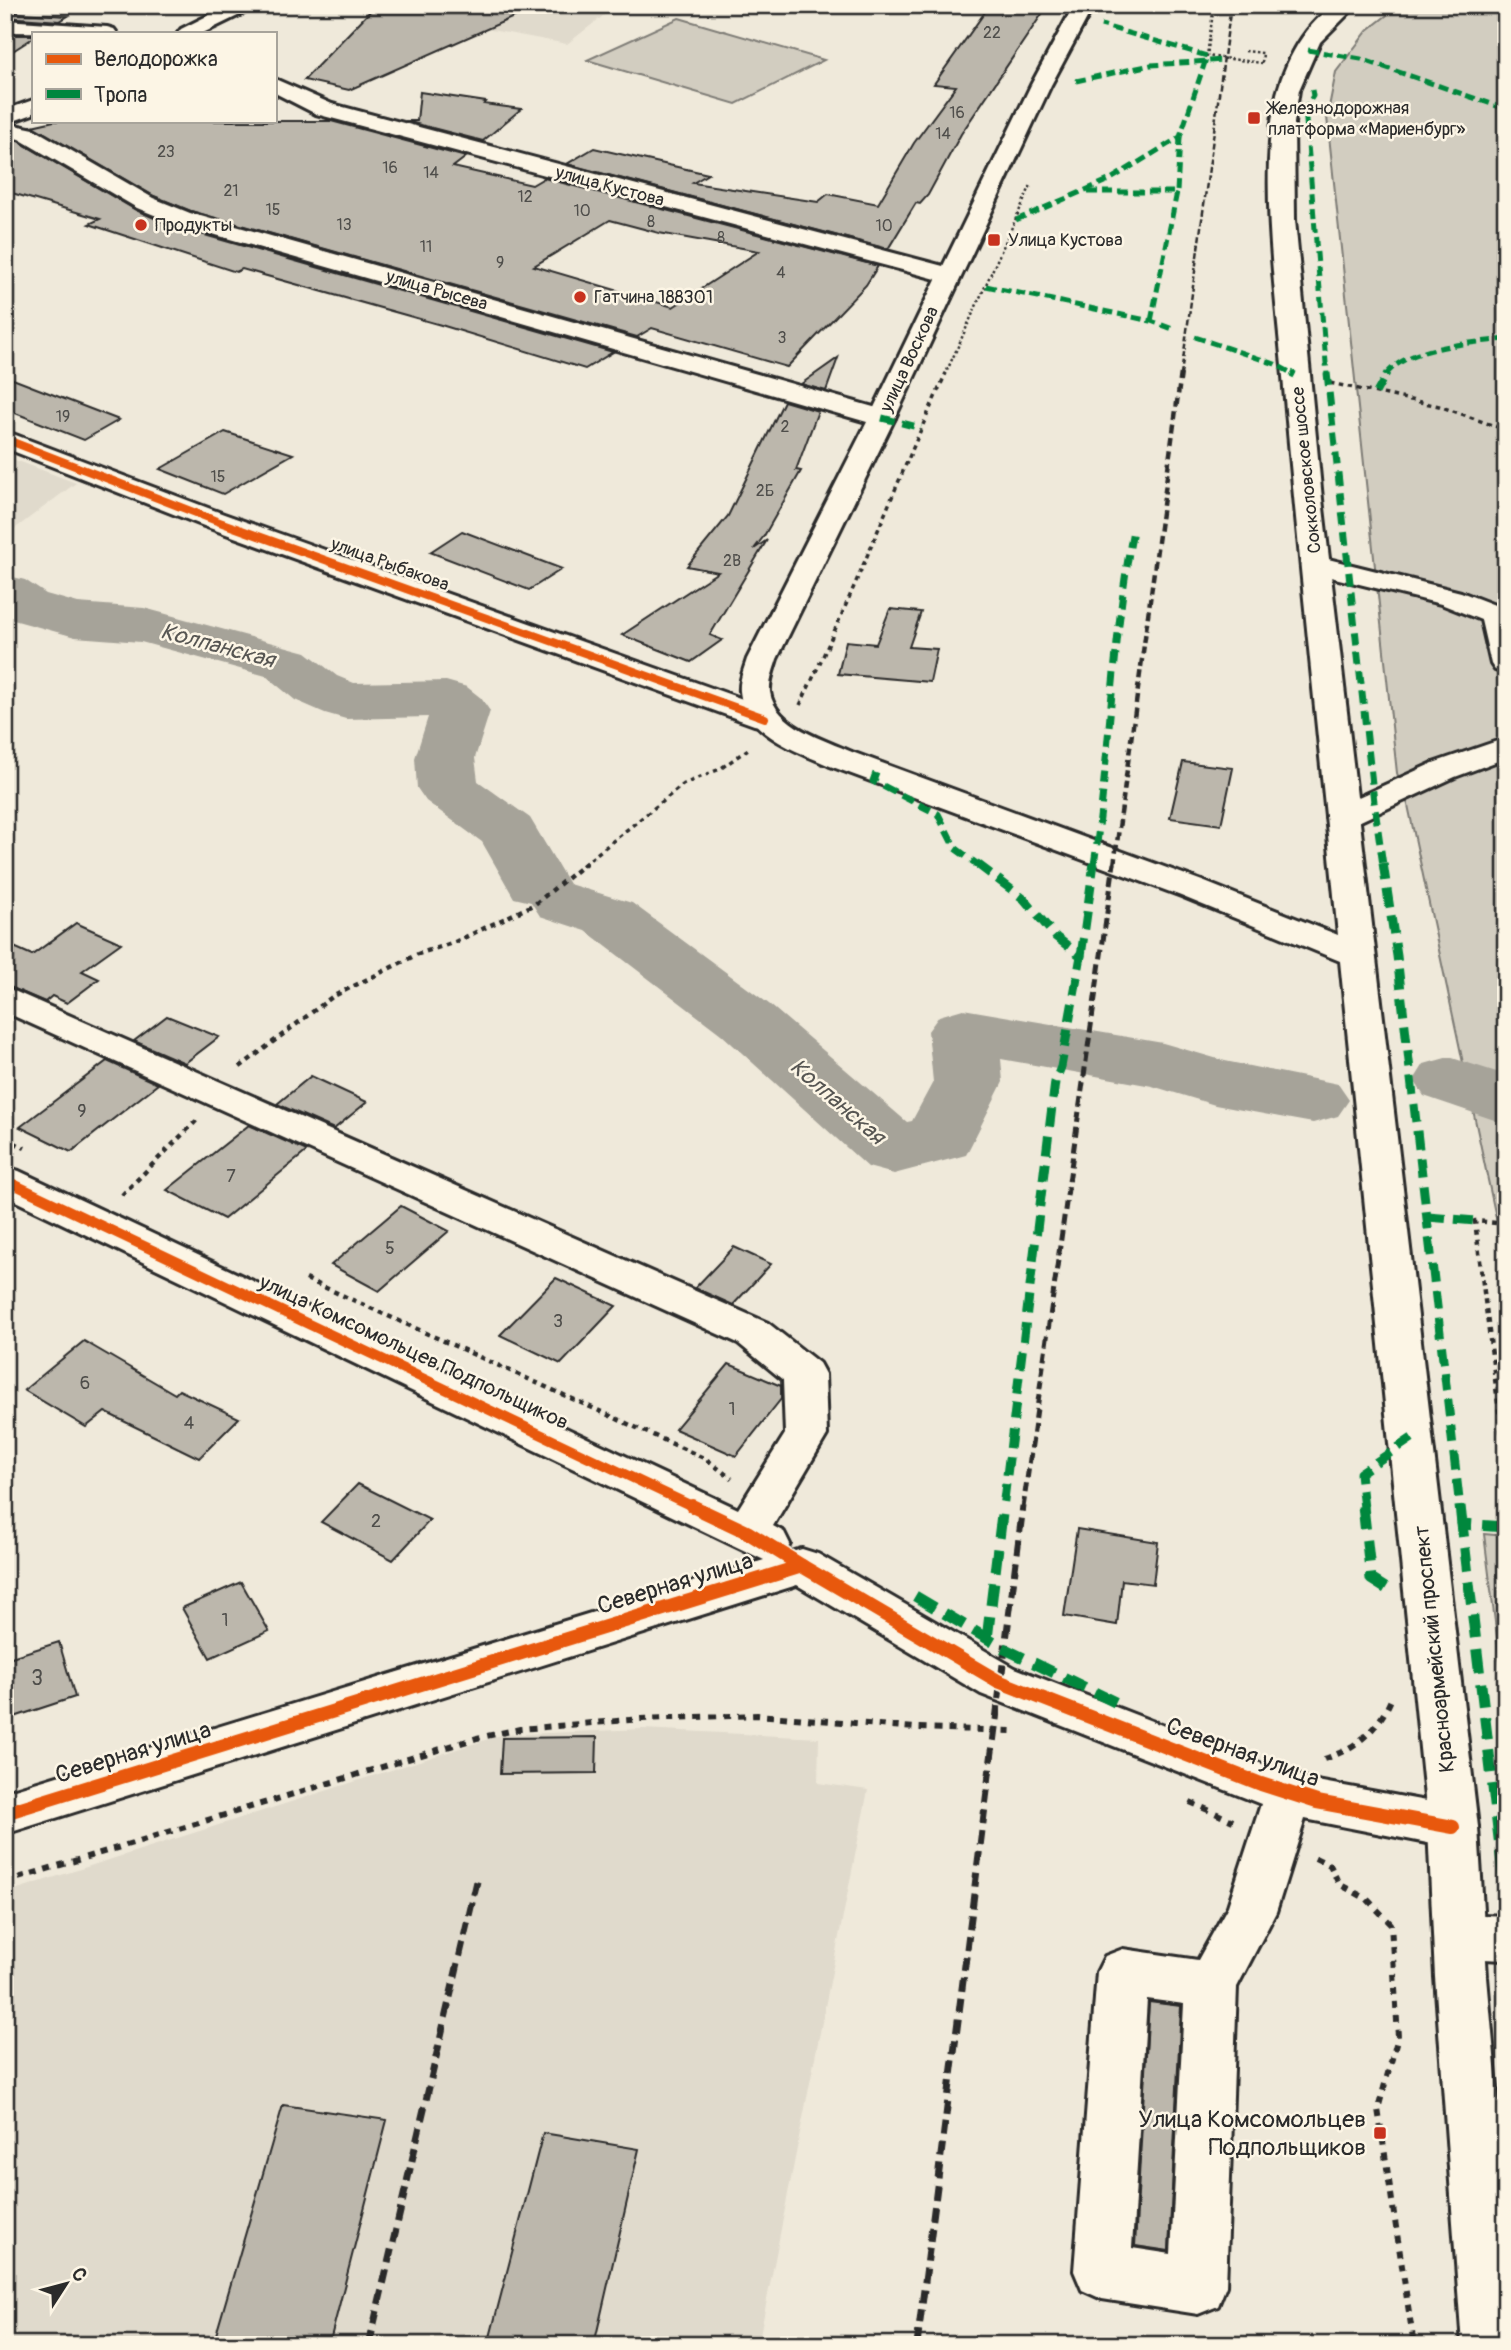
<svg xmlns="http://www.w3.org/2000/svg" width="1511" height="2350" font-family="Pangolin,sans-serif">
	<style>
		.built { fill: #e0dacc }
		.green { fill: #d2cdc0; stroke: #7e7c76; stroke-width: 2 }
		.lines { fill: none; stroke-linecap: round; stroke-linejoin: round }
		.river { fill: #a6a399; fill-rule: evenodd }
		.building { fill: #bcb7ac; stroke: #2b2b2b; stroke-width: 2; fill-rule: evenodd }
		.minor-casing { stroke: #2b2b2b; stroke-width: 6 }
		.major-casing { stroke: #2b2b2b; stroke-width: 6 }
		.path-far3 { stroke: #2b2b2b; stroke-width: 2.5; stroke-dasharray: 2.5 2.5; stroke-linecap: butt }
		.path-far2 { stroke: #2b2b2b; stroke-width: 3.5; stroke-dasharray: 4.5 4.5; stroke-linecap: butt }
		.path-far1 { stroke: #2b2b2b; stroke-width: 4.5; stroke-dasharray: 5 5; stroke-linecap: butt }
		.path { stroke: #2b2b2b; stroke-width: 6; stroke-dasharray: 7 7; stroke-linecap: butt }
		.minor { fill: #fcf5e5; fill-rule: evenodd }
		.major { fill: #fcf5e5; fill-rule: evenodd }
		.rail-far3 { stroke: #2b2b2b; stroke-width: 2.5; stroke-dasharray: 6 2.5; stroke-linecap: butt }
		.rail-far2 { stroke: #2b2b2b; stroke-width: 4.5; stroke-dasharray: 8 4.5; stroke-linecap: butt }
		.rail-far1 { stroke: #2b2b2b; stroke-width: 5; stroke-dasharray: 10 5; stroke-linecap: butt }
		.rail { stroke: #2b2b2b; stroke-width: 7; stroke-dasharray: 14 7; stroke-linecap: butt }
		.quiet-far3 { stroke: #00873e; stroke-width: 5; stroke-dasharray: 10 5; stroke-linecap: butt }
		.quiet-far2 { stroke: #00873e; stroke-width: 7; stroke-dasharray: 13 7; stroke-linecap: butt }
		.quiet-far1 { stroke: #00873e; stroke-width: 9; stroke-dasharray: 18 9; stroke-linecap: butt }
		.quiet { stroke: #00873e; stroke-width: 11; stroke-dasharray: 23 11; stroke-linecap: butt }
		.cycleway-far2-casing { stroke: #fcf5e5; stroke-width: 11 }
		.cycleway-far1-casing { stroke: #fcf5e5; stroke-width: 15 }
		.cycleway-casing { stroke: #fcf5e5; stroke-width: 18 }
		.cycleway-far2 { stroke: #e8590c; stroke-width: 8 }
		.cycleway-far1 { stroke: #e8590c; stroke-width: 10 }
		.cycleway { stroke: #e8590c; stroke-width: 14 }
		.poi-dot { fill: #c8321e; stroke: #fcf5e5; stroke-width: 2.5 }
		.labels { text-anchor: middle; stroke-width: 5; stroke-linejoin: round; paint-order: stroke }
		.far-number-label { font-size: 16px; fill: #4f4e4b }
		.far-poi-label { font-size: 18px; fill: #2b2b2b; stroke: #fcf5e5; text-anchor: start }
		.far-street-label { font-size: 18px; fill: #2b2b2b; stroke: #fcf5e5 }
		.number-label { font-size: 18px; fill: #4f4e4b }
		.street-label { font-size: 21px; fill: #2b2b2b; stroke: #fcf5e5 }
		.near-number-label { font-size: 21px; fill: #4f4e4b }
		.water-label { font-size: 23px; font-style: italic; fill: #565552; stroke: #fcf5e5 }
		.near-street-label { font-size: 24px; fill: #2b2b2b; stroke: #fcf5e5 }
		.near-poi-label { font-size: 24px; fill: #2b2b2b; stroke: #fcf5e5; text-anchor: end }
	</style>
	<rect width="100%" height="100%" fill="#efe9da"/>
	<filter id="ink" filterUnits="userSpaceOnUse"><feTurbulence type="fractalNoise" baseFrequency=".0143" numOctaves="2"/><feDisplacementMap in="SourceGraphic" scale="14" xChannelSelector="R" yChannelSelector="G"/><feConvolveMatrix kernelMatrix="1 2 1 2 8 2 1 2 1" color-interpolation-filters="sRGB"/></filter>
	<g filter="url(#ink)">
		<!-- built -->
		<g class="built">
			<polygon points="356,5 617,5 567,44"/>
			<polygon points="5,456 76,483 5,536"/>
			<polygon points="643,1729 819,1738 818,1783 868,1790 758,2345 5,2345 5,1893 501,1735"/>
		</g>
		<!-- green -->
		<g class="green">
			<polygon points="1400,5 1506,5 1506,1280 1501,1241 1408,805 1397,773 1327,117 1336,72 1368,30"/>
			<polygon points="679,18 824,60 736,104 587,60"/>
			<polygon points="1484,1534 1506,1536 1506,1710"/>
		</g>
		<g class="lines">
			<!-- river -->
			<g class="river">
				<polygon points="5,575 25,580 46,594 78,603 144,608 306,652 337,676 354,683 446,681 467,687 481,698 490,711 475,758 478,781 530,818 569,884 632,903 769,1004 907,1122 912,1121 933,1082 928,1031 939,1016 963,1009 1163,1043 1225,1061 1338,1084 1349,1100 1338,1116 1313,1123 1215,1105 1152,1086 1001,1059 1003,1082 966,1155 894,1174 868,1167 721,1034 586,931 540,916 531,902 514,898 482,842 426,801 417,788 415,758 428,717 346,719 325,713 295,700 266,676 141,642 75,637 6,618"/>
				<polygon points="1449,1057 1506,1075 1506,1124 1424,1096 1414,1080 1424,1064"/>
			</g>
		</g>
		<!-- building -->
		<g class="building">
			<polygon points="376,5 541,5 349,90 304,80"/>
			<polygon points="990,5 1048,5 961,134 928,195 920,204 916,203 888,249 567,164 594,148 708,174 693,183 818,202 828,194 878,204 914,143 956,86 934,84"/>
			<polygon points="5,12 68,16 60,21 5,17"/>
			<polygon points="5,35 33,35 33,38 5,56"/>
			<polygon points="420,92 486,102 484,104 521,109 483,141 405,121 417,121"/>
			<path d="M54 121H331L466 157 453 167 532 185 544 178 878 266 866 285 787 367 652 328 637 337 191 211 154 196 32 126ZM610 220 659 233 759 251 673 307 534 266Z"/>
			<polygon points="5,139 18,141 136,210 173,226 613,352 585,369 441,325 242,269 236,272 89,224 100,219 5,191"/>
			<polygon points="838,358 826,391 801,384"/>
			<polygon points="5,376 119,420 84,440 5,409"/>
			<polygon points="784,401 818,411 796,470 801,471 764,536 754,549 767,540 710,635 722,640 691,662 622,635 718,572 687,566 728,516"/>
			<polygon points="225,432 293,454 223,494 160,469"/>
			<polygon points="462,531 562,569 529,590 430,552"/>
			<polygon points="890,609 921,612 909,647 937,649 930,682 838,674 846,641 876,644"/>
			<polygon points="1183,762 1233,768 1221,825 1170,818"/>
			<polygon points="76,923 121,943 82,971 99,979 67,1003 52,996 45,1002 5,985 5,943 32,955"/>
			<polygon points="167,1016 219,1037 185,1063 134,1041"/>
			<polygon points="107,1061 158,1084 71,1152 20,1127"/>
			<polygon points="311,1076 367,1102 334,1129 277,1104"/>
			<polygon points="249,1125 307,1151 224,1219 167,1190"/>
			<polygon points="401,1206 449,1231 379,1291 331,1265"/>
			<polygon points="734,1247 771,1264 733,1305 695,1288"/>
			<polygon points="556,1278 616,1306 561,1364 500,1335"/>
			<polygon points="84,1341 175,1394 179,1390 239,1418 199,1458 105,1412 86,1427 24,1390"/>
			<polygon points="729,1364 781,1386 781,1399 736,1456 675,1429"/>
			<polygon points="358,1484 430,1520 393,1560 321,1522"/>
			<polygon points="1077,1529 1158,1542 1153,1584 1122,1580 1117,1625 1064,1616"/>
			<polygon points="241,1582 269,1631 210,1658 182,1608"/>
			<polygon points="59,1642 75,1697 5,1720 5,1659"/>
			<polygon points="597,1737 596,1773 500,1774 502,1738"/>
			<polygon points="1149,2002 1181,2006 1169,2251 1135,2246"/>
			<polygon points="283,2105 387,2120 329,2345 213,2345"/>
			<polygon points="543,2133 639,2149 594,2345 488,2345"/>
		</g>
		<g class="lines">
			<!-- minor casing -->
			<g class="minor-casing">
				<g id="minor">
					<polygon points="229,5 255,5 252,9 203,33 178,33 181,29"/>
					<polygon points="1074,5 1094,5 1051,85 895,418 891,424 882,426 873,424 869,418 936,279 316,114 275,93 275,79 332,104 943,266 1031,85"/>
					<polygon points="5,20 107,27 114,29 117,33 5,32"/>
					<polygon points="33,100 33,114 5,124 5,110"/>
					<polygon points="5,431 224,514 776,711 781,718 776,725 765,727 754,725 204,526 5,448"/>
					<polygon points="1316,556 1461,592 1505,609 1506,673 1495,670 1491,664 1481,620 1441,604 1306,571 1302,565 1306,559"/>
					<polygon points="1506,738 1506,758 1455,777 1354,824 1342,827 1330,824 1326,817 1330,810 1433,763"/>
					<path d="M5 987 768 1323 819 1363 825 1374 827 1435 773 1526 784 1532 790 1544 785 1554 802 1549 818 1554 1015 1668 1270 1767 1317 1781 1453 1806 1470 1812 1478 1827 1470 1842 1453 1848 1305 1819 1276 1912 1237 1987 1226 2286 1218 2306 1198 2314 1102 2299 1082 2290 1074 2271 1097 1972 1105 1956 1123 1949 1198 1960 1228 1906 1261 1804 981 1694 797 1585 5 1834V1792L764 1560 5 1196V1167L19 1171 738 1509 785 1434 783 1380 738 1343 5 1012ZM1147 1999 1184 2004 1171 2254 1132 2248Z"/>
					<polygon points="1460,1914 1506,1916 1506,1960 1460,1958 1442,1952 1435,1936 1442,1920"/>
				</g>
			</g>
			<!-- major casing -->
			<g class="major-casing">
				<path id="major" d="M1334 5H1357L1320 42 1299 90 1294 123 1295 220 1322 499 1478 1827 1487 1977 1506 2189V2345H1462L1435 1977 1428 1827 1340 961 1181 896 830 766C797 751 744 734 740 691 739 680 744 669 747 659L867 422 174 223 137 208 19 139 5 136V123L34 129 153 198 190 213 891 412 895 418 777 659C774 669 769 681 770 692 775 726 825 740 852 752L1205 882 1338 935C1320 753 1300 570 1284 388 1277 303 1260 191 1274 108 1281 69 1301 28 1334 5Z"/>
			</g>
			<!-- path-far3 -->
			<g class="path-far3">
				<polyline points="1214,5 1207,56 1262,63"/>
				<polyline points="1487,5 1506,10"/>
				<polyline points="1245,51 1263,53 1262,63"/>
				<polyline points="945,375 1031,185"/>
			</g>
			<!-- path-far2 -->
			<g class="path-far2">
				<polyline points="1330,383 1439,406 1506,430"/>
				<path d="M800 705C853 596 896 483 946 373"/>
				<polyline points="583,865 684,784 720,769 751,747"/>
			</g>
			<!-- path-far1 -->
			<g class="path-far1">
				<polyline points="240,1067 332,997 418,954 455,942 535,904 586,863"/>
				<polyline points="5,1138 25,1148"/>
				<polyline points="122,1195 197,1120"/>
				<polyline points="1506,1224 1475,1221 1506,1466"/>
				<polyline points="306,1279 706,1459 732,1479"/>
			</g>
			<!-- path -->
			<g class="path">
				<path d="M1324 1759C1356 1749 1380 1728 1392 1697"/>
				<polyline points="1190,1802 1233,1821"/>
				<polyline points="1315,1858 1330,1865 1339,1884 1367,1899 1391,1924 1398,2037 1378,2109 1414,2345"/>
				<polyline points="5,1882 477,1738 520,1729 641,1719 757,1715 916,1728 1013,1731"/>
			</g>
			<!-- minor -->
			<use href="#minor" class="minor"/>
			<!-- major -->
			<use href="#major" class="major"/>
			<!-- rail-far3 -->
			<polyline class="rail-far3" points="1181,375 1231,5"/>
			<!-- rail-far2 -->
			<polyline class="rail-far2" points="1114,865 1181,373"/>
			<!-- rail-far1 -->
			<polyline class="rail-far1" points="1023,1508 1114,863"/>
			<!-- rail -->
			<g class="rail">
				<polyline points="369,2345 478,1877"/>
				<polyline points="917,2345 1023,1506"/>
			</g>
			<!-- quiet-far3 -->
			<g class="quiet-far3">
				<polyline points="1308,50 1361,59 1506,109"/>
				<polyline points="1076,81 1151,65 1224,60"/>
				<polyline points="1312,90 1313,96 1305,108 1327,375"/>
				<polyline points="1088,192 1177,192 1180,137"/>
				<polyline points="1016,220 1111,179 1180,137 1207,56 1101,25"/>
				<polyline points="986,286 1151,321 1173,329"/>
				<polyline points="1151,321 1177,192"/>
				<polyline points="1195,337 1275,364 1295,375"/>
				<path d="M1386 375C1407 346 1473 343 1506 339"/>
			</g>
			<!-- quiet-far2 -->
			<g class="quiet-far2">
				<polyline points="1291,373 1295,375"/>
				<polyline points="1327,373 1374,802 1383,865"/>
				<polyline points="1376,393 1387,373"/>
				<polyline points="882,418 921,428"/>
				<polyline points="876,773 873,781 938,814 955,848 978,865"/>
				<path d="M1094 865C1110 754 1112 641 1133 530"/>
			</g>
			<!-- quiet-far1 -->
			<g class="quiet-far1">
				<polyline points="976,863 1024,899 1056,937 1081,956 1061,1067 1055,1082 1003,1508"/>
				<polyline points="1383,863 1397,956 1460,1508"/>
				<polyline points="1081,956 1094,863"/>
				<polyline points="1428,1217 1475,1221"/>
				<polyline points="1364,1508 1360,1473 1412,1438"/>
			</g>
			<!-- quiet -->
			<g class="quiet">
				<polyline points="1363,1506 1371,1579 1393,1593"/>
				<polyline points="1460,1506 1462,1524"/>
				<polyline points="1506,1527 1462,1524 1506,1898"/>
				<polyline points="915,1596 1003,1648 1117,1703"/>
				<polyline points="987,1639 1003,1506"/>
			</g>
			<!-- cycleway-far2 casing -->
			<g class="cycleway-far2-casing">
				<polyline id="cycleway-far2" points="5,439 214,520 765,718"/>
			</g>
			<!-- cycleway-far1 casing -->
			<g class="cycleway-far1-casing">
				<polyline id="cycleway-far1" points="5,1180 696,1508"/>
			</g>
			<!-- cycleway casing -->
			<g class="cycleway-casing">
				<g id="cycleway">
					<polyline points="692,1506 747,1532 802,1566"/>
					<polyline points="5,1813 802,1566 998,1681 1261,1784 1317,1802 1453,1827"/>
				</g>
			</g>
			<!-- cycleway-far2 -->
			<use href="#cycleway-far2" class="cycleway-far2"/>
			<!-- cycleway-far1 -->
			<use href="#cycleway-far1" class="cycleway-far1"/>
			<!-- cycleway -->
			<use href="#cycleway" class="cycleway"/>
		</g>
	</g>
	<!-- markers -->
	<g class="poi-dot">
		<rect x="1247" y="111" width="14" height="14" rx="3.5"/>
		<circle cx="141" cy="225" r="7"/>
		<rect x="987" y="233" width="14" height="14" rx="3.5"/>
		<circle cx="580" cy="297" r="7"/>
		<rect x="1373" y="2126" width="14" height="14" rx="3.5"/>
	</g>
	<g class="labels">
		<!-- far-number labels -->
		<g class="far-number-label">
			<text x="992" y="38">22</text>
			<text x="957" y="118">16</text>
			<text x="943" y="139">14</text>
			<text x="166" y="157">23</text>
			<text x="390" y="173">16</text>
			<text x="431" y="178">14</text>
			<text x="231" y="196">21</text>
			<text x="525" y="202">12</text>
			<text x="273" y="215">15</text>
			<text x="582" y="216">10</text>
			<text x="651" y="227">8</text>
			<text x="344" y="230">13</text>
			<text x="884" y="231">10</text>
			<text x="721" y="243">8</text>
			<text x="426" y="252">11</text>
			<text x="500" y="268">9</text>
			<text x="781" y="278">4</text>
			<text x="782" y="343">3</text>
			<text x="63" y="422">19</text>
			<text x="785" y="432">2</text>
			<text x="218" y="482">15</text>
			<text x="765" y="496">2Б</text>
			<text x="732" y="566">2В</text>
		</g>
		<!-- far-poi labels -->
		<g class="far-poi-label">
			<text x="1268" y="114">Железнодорожная<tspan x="1268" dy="21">платформа «Мариенбург»</tspan></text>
			<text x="155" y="231">Продукты</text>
			<text x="1008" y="246">Улица Кустова</text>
			<text x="594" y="303">Гатчина 188301</text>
		</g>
		<!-- far-street labels -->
		<g class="far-street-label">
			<text transform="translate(610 186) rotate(15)" y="6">улица Кустова</text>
			<text transform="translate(437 290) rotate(16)" y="6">улица Рысева</text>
			<text transform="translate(909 359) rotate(-65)" y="6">улица Воскова</text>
			<text transform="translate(1306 470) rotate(-96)" y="6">Сокколовское шоссе</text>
			<text transform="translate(390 564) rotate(20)" y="6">улица Рыбакова</text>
		</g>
		<!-- number labels -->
		<g class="number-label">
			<text x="82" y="1117">9</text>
			<text x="231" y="1182">7</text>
			<text x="390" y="1254">5</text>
			<text x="558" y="1327">3</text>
			<text x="85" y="1389">6</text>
			<text x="732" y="1415">1</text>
			<text x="189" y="1429">4</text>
			<text x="376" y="1527">2</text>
			<text x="225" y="1626">1</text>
		</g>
		<!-- street labels -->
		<g class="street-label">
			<text transform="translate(414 1352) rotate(25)" y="7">улица Комсомольцев Подпольщиков</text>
			<text transform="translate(1434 1649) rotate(-96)" y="7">Красноармейский проспект</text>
		</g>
		<!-- near-number labels -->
		<g class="near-number-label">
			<text x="37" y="1685">3</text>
		</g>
		<!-- water labels -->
		<g class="water-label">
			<text transform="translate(218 645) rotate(15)" y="8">Колпанская</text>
			<text transform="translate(838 1101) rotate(41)" y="8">Колпанская</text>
		</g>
		<!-- near-street labels -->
		<g class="near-street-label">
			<text transform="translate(675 1583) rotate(-17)" y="8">Северная улица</text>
			<text transform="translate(133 1752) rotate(-17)" y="8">Северная улица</text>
			<text transform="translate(1243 1752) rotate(20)" y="8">Северная улица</text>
		</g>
		<!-- near-poi labels -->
		<g class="near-poi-label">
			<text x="1366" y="2127">Улица Комсомольцев<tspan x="1366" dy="28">Подпольщиков</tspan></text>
		</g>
	</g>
	<!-- margin -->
	<rect width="1511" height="2350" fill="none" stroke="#fcf5e5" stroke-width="28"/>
	<rect x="14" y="14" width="1483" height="2322" fill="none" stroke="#2b2b2b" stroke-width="2.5" filter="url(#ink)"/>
	<!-- legend -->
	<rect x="32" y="32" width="245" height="91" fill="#fcf5e5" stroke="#a8a49b" stroke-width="2"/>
	<rect x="46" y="54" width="35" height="10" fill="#e8590c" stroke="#a8a49b" stroke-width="2"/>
	<text x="94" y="66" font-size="21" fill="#2b2b2b">Велодорожка</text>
	<rect x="46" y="89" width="35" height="10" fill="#00873e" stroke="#a8a49b" stroke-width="2"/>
	<text x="94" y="102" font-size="21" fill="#2b2b2b">Тропа</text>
	<!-- north arrow -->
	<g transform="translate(66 2284) rotate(54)" stroke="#fcf5e5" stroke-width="5" paint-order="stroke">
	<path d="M0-5L12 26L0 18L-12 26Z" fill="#2b2b2b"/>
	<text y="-10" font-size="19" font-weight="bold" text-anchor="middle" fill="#2b2b2b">С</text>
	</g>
</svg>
